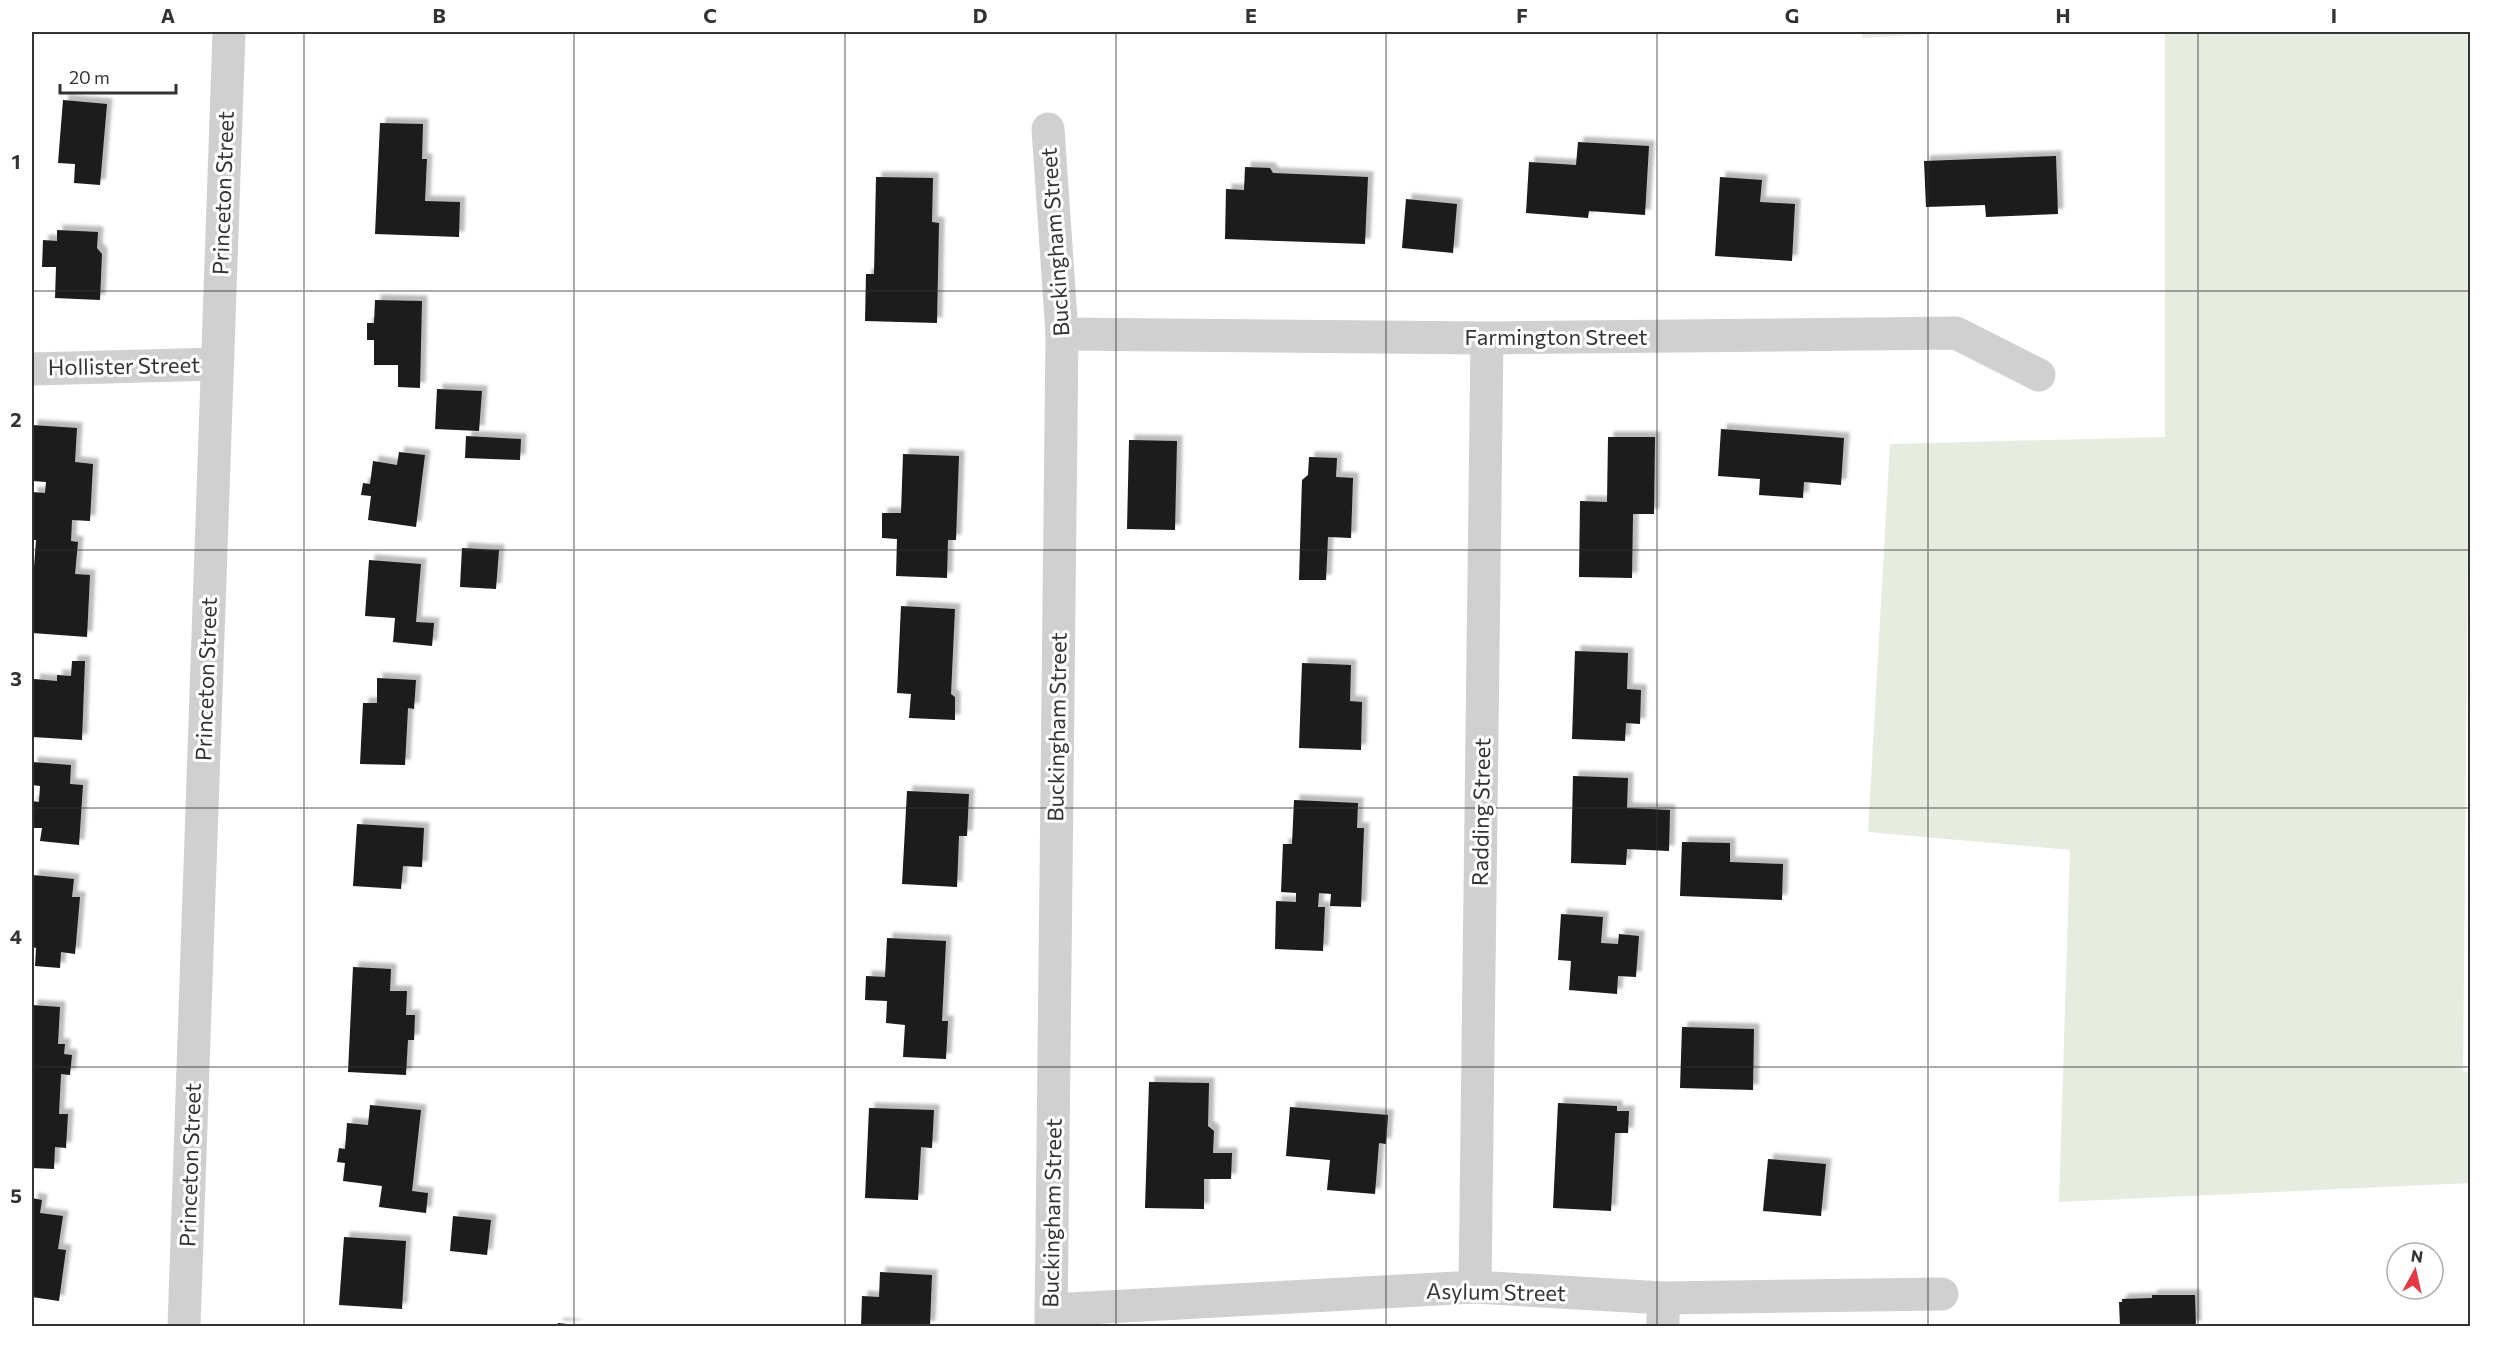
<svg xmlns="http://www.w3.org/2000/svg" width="2502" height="1358" font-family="Commissioner,sans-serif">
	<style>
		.green { fill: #e6ecdf }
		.building { fill: #1a1a1a; filter: url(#shadow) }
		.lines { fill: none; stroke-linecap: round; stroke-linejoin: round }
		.minor { stroke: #d0d0d0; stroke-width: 33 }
		.grid { fill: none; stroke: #333; stroke-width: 1.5; stroke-opacity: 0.55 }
		.labels { text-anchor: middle; stroke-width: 6; stroke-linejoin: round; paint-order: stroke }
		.street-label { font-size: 22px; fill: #333; stroke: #fff }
		.neatline { fill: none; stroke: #333; stroke-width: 2 }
		.grid-label { font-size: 20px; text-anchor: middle; font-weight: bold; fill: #333 }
	</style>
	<defs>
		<filter id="shadow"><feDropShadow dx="5.5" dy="-5.5" stdDeviation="1.5" flood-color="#0004"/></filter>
	</defs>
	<rect width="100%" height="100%" fill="#fff"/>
	<!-- green -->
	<g class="green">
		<polygon points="1862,32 1958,32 1862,38"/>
		<polygon points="2165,32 2470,32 2470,341 2463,1071 2470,1072 2470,1183 2059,1202 2070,850 1868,832 1890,444 2165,437"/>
	</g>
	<!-- building -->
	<g class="building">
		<polygon points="63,100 107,104 100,185 74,183 75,164 58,163"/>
		<polygon points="380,123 423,124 422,159 427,159 425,201 460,202 459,237 375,234"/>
		<polygon points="1578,142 1649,146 1645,215 1589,211 1588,218 1526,213 1529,162 1576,165"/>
		<polygon points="2056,156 2058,214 1986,217 1985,205 1926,207 1924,161"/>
		<polygon points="1245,167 1270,168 1273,173 1368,177 1365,244 1225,239 1226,189 1244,190"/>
		<polygon points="876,177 933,178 932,222 939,223 937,323 865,321 866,274 874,274"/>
		<polygon points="1720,177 1762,180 1760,202 1795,204 1792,261 1715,256"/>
		<polygon points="1406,199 1457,204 1453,253 1402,248"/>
		<polygon points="57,230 98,232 97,248 102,254 100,300 55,298 56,267 42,267 43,240 57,241"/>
		<polygon points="375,300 422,301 420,388 398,387 398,365 374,365 374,340 367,340 367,323 374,323"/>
		<polygon points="437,389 482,391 479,431 435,429"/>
		<polygon points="32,425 77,428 75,462 93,464 90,521 72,520 71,541 78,542 75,574 90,575 87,637 32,633 32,566 34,567 36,540 32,540 32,492 45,493 46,482 32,481"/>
		<polygon points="1721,429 1844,438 1841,485 1804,482 1803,498 1759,495 1760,479 1718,476"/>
		<polygon points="466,436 521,439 520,460 465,458"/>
		<polygon points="1608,437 1655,437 1654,514 1633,514 1632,578 1579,577 1580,501 1607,502"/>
		<polygon points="1129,440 1177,441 1175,530 1127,529"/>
		<polygon points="399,452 425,455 416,527 368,520 371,496 361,495 363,483 370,484 373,461 397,465"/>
		<polygon points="903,454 959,456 956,540 948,540 947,578 896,576 897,539 882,538 882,513 901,513"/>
		<polygon points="1309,457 1337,458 1336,477 1353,478 1351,538 1328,537 1326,580 1299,580 1302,480 1308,475"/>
		<polygon points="462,548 499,550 496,589 460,587"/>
		<polygon points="369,560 421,564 416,622 434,623 432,646 393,642 395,618 365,616"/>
		<polygon points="901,606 955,609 951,694 955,697 955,720 909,718 911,694 897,693"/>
		<polygon points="1575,651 1628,653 1627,689 1641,690 1640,724 1626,723 1625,741 1572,739"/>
		<polygon points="72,661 85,661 82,740 32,737 32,692 34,692 34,679 57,681 57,675 71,676"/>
		<polygon points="1302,663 1351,665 1350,701 1362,702 1361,750 1299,748"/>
		<polygon points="377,678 416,680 414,709 408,708 405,765 360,764 363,703 377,703"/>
		<polygon points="32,762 71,765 70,784 83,785 79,845 40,841 42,828 32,828 32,801 39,802 40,786 32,785"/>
		<polygon points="1573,776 1628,778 1627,808 1670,810 1669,851 1627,849 1626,865 1571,863"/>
		<polygon points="907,791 969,794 967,836 959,836 957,887 902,884"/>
		<polygon points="1294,800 1358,803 1357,828 1364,828 1361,907 1330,906 1331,894 1319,893 1318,907 1325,907 1323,951 1275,949 1276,901 1296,902 1296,893 1281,892 1283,844 1292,844"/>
		<polygon points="357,824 424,828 422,867 403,866 401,889 353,886"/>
		<polygon points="1682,842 1730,843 1730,862 1783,864 1782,900 1680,896"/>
		<polygon points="33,875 74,879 72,897 80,897 75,954 61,952 60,968 35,966 36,948 32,947"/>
		<polygon points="1561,914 1603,917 1601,943 1618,944 1619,934 1639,936 1636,977 1618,976 1617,994 1569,990 1571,961 1558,960"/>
		<polygon points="887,938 946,941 942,1021 948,1021 946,1059 903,1057 905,1025 886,1023 887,1001 865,1000 866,976 885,977"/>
		<polygon points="353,967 391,969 390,991 407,991 406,1015 415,1015 414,1040 408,1040 406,1075 348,1072"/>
		<polygon points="32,1005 60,1007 58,1044 65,1044 64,1054 72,1055 70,1075 61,1074 59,1114 68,1114 66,1148 55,1147 54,1169 32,1168"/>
		<polygon points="1682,1027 1754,1029 1753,1090 1680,1088"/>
		<polygon points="1149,1082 1209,1083 1208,1126 1214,1131 1213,1153 1232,1153 1231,1179 1204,1179 1204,1209 1145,1208"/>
		<polygon points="1558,1103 1617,1106 1617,1111 1629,1111 1628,1133 1615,1133 1611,1211 1553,1208"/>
		<polygon points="370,1105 421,1110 412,1191 428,1193 426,1213 379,1207 382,1186 343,1181 345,1163 337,1162 339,1148 345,1149 347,1123 368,1125"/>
		<polygon points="1290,1107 1388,1115 1386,1144 1379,1143 1375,1194 1327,1190 1330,1160 1286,1156"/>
		<polygon points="869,1108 934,1110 932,1148 921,1147 918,1200 865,1198"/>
		<polygon points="1768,1159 1826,1164 1821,1216 1763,1211"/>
		<polygon points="32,1198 42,1200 40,1213 63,1216 58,1249 66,1250 59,1301 32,1297"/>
		<polygon points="453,1216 491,1220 487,1255 450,1251"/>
		<polygon points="344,1237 406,1241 402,1309 339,1305"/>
		<polygon points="880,1272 932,1275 930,1326 861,1326 862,1296 879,1297"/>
		<polygon points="2152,1295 2195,1295 2196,1326 2120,1326 2119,1302 2122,1302 2122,1299 2152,1298"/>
		<polygon points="558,1323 576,1325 576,1326 557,1326"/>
	</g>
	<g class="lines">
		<!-- minor -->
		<g class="minor">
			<polyline points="1048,129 1062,334 1051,1326"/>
			<polyline points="1062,334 1487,338 1956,333 2039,375"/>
			<polyline points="32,369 217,364"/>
			<polyline points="1475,1287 1487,338"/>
			<polyline points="1051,1310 1475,1287 1663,1298 1942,1294"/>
			<polyline points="184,1326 229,32"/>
			<polyline points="1663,1326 1663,1298"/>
		</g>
	</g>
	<!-- grid -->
	<path class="grid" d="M304 32V1326M574 32V1326M845 32V1326M1116 32V1326M1386 32V1326M1657 32V1326M1928 32V1326M2198 32V1326M32 291H2470M32 550H2470M32 808H2470M32 1067H2470"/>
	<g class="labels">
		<!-- street labels -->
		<g class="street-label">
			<text transform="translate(223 193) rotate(-88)" y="8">Princeton Street</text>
			<text transform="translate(1055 242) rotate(-94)" y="8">Buckingham Street</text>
			<text x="1556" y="345">Farmington Street</text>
			<text transform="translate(124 366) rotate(-1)" y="8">Hollister Street</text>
			<text transform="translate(206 679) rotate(-88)" y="8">Princeton Street</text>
			<text transform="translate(1057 727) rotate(-89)" y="8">Buckingham Street</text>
			<text transform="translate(1481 812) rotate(-89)" y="8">Radding Street</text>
			<text transform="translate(190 1165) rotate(-88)" y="8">Princeton Street</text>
			<text transform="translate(1052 1213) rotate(-89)" y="8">Buckingham Street</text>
			<text transform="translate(1496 1292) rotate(1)" y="8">Asylum Street</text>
		</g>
	</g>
	<!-- border -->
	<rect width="2502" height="1358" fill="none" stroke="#ffffff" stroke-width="66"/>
	<!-- north arrow -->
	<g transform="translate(2415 1271) rotate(8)"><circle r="28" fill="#ffffff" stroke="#adadad" stroke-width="1.5"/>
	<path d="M0-4.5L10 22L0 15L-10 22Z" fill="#e63946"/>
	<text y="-9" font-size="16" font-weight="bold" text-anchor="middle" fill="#333333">N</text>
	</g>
	<!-- scale -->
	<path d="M60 84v9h116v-9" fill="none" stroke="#333333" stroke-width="3"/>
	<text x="69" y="84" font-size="18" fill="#333333" stroke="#ffffff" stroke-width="4.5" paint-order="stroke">20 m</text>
	<rect x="33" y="33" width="2436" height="1292" class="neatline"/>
	<g class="grid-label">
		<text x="168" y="23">A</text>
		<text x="439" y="23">B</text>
		<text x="710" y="23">C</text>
		<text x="980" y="23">D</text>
		<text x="1251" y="23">E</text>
		<text x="1522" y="23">F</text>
		<text x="1792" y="23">G</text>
		<text x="2063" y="23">H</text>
		<text x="2334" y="23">I</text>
		<text x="16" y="169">1</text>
		<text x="16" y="427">2</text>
		<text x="16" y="686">3</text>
		<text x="16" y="944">4</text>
		<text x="16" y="1203">5</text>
	</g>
</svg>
